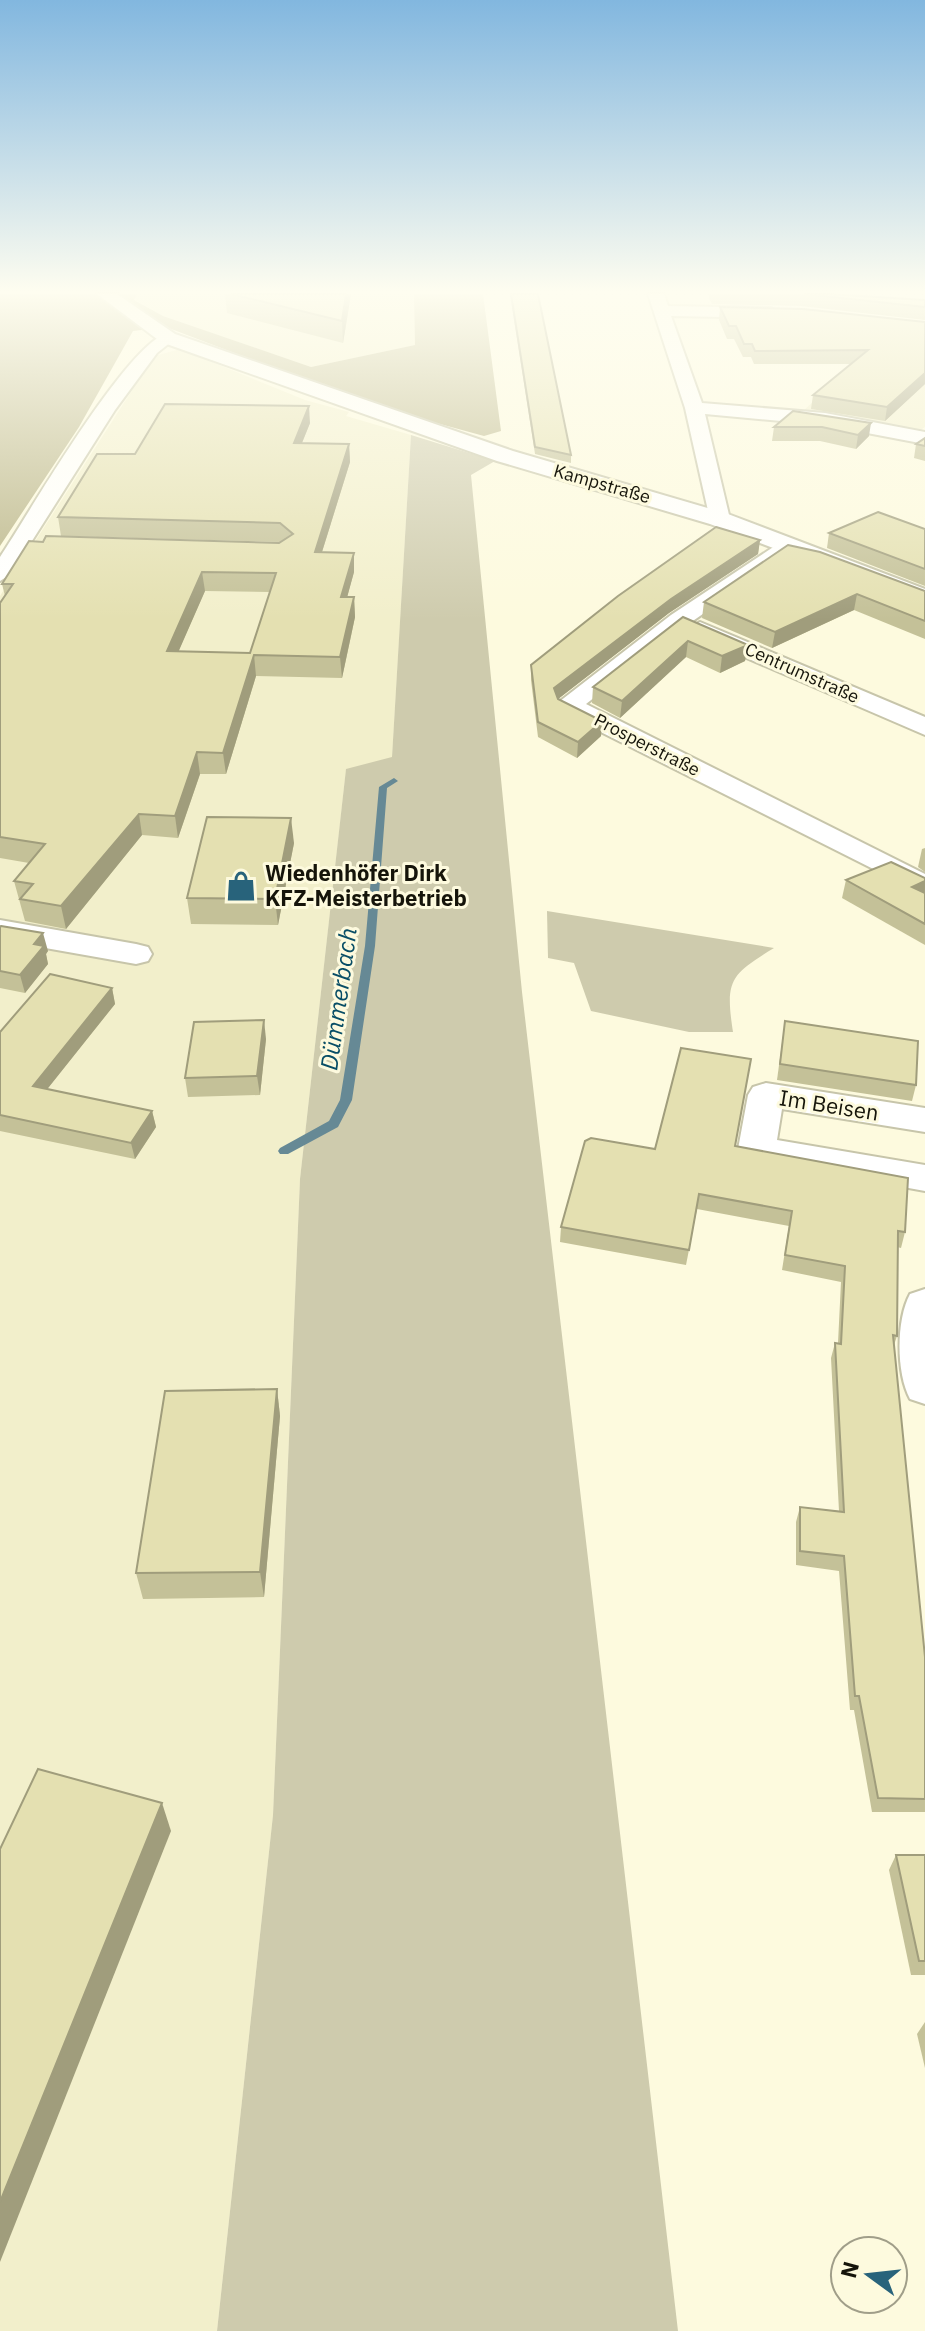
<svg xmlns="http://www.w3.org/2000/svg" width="925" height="2331" font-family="'IBM Plex Sans',sans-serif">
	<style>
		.built { fill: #f2efcb }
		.green { fill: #cecbad }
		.forest { fill: #bab588 }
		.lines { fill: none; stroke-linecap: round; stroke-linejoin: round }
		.stream { fill: #668995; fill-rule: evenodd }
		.minor-casing { stroke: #c7c5aa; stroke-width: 4 }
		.tertiary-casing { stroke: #c7c5aa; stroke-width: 4 }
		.minor { fill: #fff; fill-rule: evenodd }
		.tertiary { fill: #fff; fill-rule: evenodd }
		.wall { fill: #c4c198; fill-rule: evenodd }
		.shaded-wall { fill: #a09d7c }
		.building { fill: #e4e0b1; stroke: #a09d7c; stroke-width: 2; fill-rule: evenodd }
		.labels { text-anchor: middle; stroke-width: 6; stroke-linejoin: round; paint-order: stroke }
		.far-street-label { font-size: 18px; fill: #15140a; stroke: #fdfade }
		.poi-label { font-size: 22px; font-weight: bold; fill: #15140a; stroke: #fdfade; text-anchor: start }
		.street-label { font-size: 22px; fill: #15140a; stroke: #fdfade }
		.water-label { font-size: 24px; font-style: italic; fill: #094e66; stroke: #fdfade }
	</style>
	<rect width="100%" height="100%" fill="#fdfade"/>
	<!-- built -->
	<g class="built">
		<polygon points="137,294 414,294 415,345 311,367 163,316 134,299"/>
		<polygon points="180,349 305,400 349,412 346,416 411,435 392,758 346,770 300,1179 273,1815 217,2331 0,2331 0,596 147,367 155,356"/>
		<polygon points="857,362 925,374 925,427 913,435 825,419 803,411"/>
	</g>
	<!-- green -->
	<g class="green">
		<polygon points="411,435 495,461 471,475 522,992 678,2331 217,2331 273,1815 300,1179 346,769 392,757"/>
		<path d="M547 911 774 948C730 975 725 980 733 1032H689L591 1011 574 963 548 958Z"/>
	</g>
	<!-- forest -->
	<polygon class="forest" points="0,294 137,294 134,300 163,316 311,367 415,345 414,294 483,294 501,431 484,436 374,406 166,327 133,331 79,427 0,546"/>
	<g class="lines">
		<!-- stream -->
		<polygon class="stream" points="394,778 398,781 387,788 375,946 352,1100 338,1127 288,1154 280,1154 278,1151 280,1148 329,1121 340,1100 365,946 379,787"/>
		<!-- minor casing -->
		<g class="minor-casing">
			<g id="minor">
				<polygon points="648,294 664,294 668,306 771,308 779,313 771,318 671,316 702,403 825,413 925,432 925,444 825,425 705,414 730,519 727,524 711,524 685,408"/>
				<path d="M168 333 176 338 157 353 115 410 11 574 0 581V557C28 515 127 343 168 333Z"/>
				<polygon points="787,538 798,545 795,550 687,625 586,704 925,874 925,895 559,711 555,705 671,615"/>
				<polygon points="700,622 925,717 925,735 691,634 688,629"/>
				<polygon points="0,920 136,944 148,947 152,954 148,961 136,964 0,940"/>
				<polygon points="766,1083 925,1108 925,1132 782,1109 777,1140 925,1165 925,1191 744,1158 738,1149 748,1095 753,1087"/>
				<path d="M925 1289V1404L910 1399C896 1373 896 1320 910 1294Z"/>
			</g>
		</g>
		<!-- tertiary casing -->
		<g class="tertiary-casing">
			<polygon id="tertiary" points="97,294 117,294 175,334 513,451 728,514 925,589 925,606 710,524 497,461 161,342"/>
		</g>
		<!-- minor -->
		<use href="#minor" class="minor"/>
		<!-- tertiary -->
		<use href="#tertiary" class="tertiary"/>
	</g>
	<!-- wall -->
	<g class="wall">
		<polygon points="225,294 351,294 343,343 227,313"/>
		<polygon points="510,294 538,294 571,455 571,463 535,454"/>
		<polygon points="709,294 829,294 925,300 925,320 801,306 712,304 709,298"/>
		<polygon points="720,307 925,322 925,384 885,421 811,409 813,395 851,364 754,364 751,357 743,357 734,339 727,339 719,320"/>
		<polygon points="793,411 869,436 856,449 820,441 772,441 774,427"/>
		<path d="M310 423 302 443 349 444 350 462 322 552 354 553V572L347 597H354L355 617 342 678 256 676 226 774H200L178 838 142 835 66 929 25 921 14 881 29 863 0 858V603L5 596 2 584 279 543 281 542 61 536 58 517 135 454ZM205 591 270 592 250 653 178 652Z"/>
		<polygon points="925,438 925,461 914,458 916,444"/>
		<polygon points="925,529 925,586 827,548 829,533"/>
		<polygon points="760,540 758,554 669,613 558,699 602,721 601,736 577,758 538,737 531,680 531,665"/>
		<polygon points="925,591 925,639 854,610 772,648 702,618 704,602"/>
		<polygon points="683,617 748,645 745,661 720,673 686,657 620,718 592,703 593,687"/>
		<polygon points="294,843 278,925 191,924 187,898"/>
		<polygon points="925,848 925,872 918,867 922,849"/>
		<polygon points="925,878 925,945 842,898 846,880"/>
		<polygon points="0,927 48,951 46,954 48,964 25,993 0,988"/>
		<polygon points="112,988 115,1004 47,1089 152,1111 156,1127 135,1159 0,1131 0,1032"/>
		<polygon points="785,1021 916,1085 912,1101 777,1080"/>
		<polygon points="266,1039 260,1095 188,1097 185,1078"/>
		<polygon points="735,1146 905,1232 901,1248 897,1247 897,1336 894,1345 925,1657 925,1812 872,1812 854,1710 850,1710 839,1571 796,1565 796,1522 800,1507 839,1511 831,1358 835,1343 838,1343 841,1282 782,1270 789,1226 697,1209 686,1265 560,1242 561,1227 655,1149"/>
		<polygon points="277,1389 280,1416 264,1597 143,1599 136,1573"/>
		<polygon points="896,1855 925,1855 925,1975 911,1975 889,1870"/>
		<polygon points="925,2022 925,2068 917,2034"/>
	</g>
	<!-- shaded-wall -->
	<g class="shaded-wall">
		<polygon points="346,294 351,294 343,343 342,321"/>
		<polygon points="925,373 925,384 885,421 887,407"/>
		<polygon points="309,406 310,423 295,460 294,443"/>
		<polygon points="871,423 869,436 856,449 858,435"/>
		<polygon points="349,444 350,462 316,571 315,552"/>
		<polygon points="760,540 758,554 669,613 553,703 554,688 671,599"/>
		<polygon points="354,553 354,572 342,616 341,597"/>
		<polygon points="202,572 205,591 170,671 167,651"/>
		<polygon points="857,594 854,610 772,648 775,632"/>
		<polygon points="354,597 355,617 342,678 340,657"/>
		<polygon points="688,641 686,657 620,718 622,701"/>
		<polygon points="748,645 745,661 720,673 722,656"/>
		<polygon points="254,655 256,676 226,774 223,753"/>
		<polygon points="602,721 601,736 577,758 578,742"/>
		<polygon points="197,752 200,774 178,838 175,816"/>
		<polygon points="139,814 142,835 66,929 61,906"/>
		<polygon points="291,818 294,843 278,925 275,899"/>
		<polygon points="925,881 925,895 912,887"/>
		<polygon points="43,933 48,951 46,954 48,964 25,993 20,975 34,944"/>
		<polygon points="112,988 115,1004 37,1102 33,1086"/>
		<polygon points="264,1020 266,1039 260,1095 257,1076"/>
		<polygon points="152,1111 156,1127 135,1159 131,1143"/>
		<polygon points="277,1389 280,1416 264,1597 260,1572"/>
		<polygon points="162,1803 171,1831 0,2262 0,2202"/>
	</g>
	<!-- building -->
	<g class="building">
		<polygon points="231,294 346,294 342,321"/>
		<polygon points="511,294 538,294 571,455 535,447"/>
		<polygon points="804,294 829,294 925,300 925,307"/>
		<polygon points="720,307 803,309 925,322 925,373 887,407 813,395 868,350 755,351 752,344 744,344 736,326 729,326"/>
		<path d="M165 404 309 406 294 443 349 444 315 552 354 553 341 597H354L340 657 254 655 223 753 197 752 175 816 139 814 61 906 20 899 33 884 14 881 45 844 0 837V603L13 584H2L29 541 43 542 46 536 279 543 293 534 280 523 58 517 97 454H135ZM202 572 276 573 250 653 167 651Z"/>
		<polygon points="793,411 871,423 858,435 822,427 774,427"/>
		<polygon points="925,438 925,446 916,444"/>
		<polygon points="878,512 925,529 925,569 829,533"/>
		<polygon points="716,527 760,540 671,599 554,688 558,699 602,721 578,742 538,722 531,665 618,596"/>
		<polygon points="788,545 820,552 925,591 925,621 857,594 775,632 704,602"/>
		<polygon points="683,617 748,645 722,656 688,641 622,701 593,687"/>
		<polygon points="207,817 291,818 275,899 187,898"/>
		<polygon points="891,862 925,878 925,881 912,887 925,893 925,924 846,880"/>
		<polygon points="1,926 43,933 34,944 44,946 20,975 0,971 0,927"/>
		<polygon points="50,974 112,988 33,1086 152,1111 131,1143 0,1115 0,1032"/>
		<polygon points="264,1020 257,1076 185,1078 194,1022"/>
		<polygon points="785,1021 918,1041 916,1085 780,1064"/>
		<polygon points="681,1048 751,1059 735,1146 908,1178 905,1232 898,1231 897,1336 893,1335 925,1657 925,1799 878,1798 859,1696 855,1696 844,1556 800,1551 800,1507 844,1512 835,1343 841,1344 845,1266 785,1255 792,1211 699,1194 689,1250 561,1227 585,1141 591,1138 655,1149"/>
		<polygon points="277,1389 260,1572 136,1573 165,1391"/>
		<polygon points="38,1769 162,1803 0,2202 0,1849"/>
		<polygon points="896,1855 925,1855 925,1961 919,1961"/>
	</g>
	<!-- sky -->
	<linearGradient id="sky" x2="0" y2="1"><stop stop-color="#82b7df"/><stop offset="0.47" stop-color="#fefdf0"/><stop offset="1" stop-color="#fefdf0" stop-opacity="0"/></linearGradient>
	<rect width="925" height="620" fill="url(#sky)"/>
	<!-- icons -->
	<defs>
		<g id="shop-bare" transform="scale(2.4)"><path d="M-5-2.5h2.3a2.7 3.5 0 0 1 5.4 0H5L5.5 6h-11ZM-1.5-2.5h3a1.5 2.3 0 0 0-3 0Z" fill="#28637b" stroke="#fdfade" stroke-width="2.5" paint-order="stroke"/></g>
	</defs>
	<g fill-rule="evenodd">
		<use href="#shop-bare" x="241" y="886"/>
	</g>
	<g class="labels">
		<!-- far-street labels -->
		<g class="far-street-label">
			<text transform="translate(602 484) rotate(16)" y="6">Kampstraße</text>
			<text transform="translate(802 673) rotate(24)" y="6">Centrumstraße</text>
			<text transform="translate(647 745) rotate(27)" y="6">Prosperstraße</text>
		</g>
		<!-- poi labels -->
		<g class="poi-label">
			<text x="265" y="881">Wiedenhöfer Dirk<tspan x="265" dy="25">KFZ-Meisterbetrieb</tspan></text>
		</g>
		<!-- street labels -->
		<g class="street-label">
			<text transform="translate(829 1105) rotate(9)" y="8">Im Beisen</text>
		</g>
		<!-- water labels -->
		<g class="water-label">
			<text transform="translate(339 999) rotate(-82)" y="8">Dümmerbach</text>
		</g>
	</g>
	<!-- north arrow -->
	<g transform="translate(869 2275) rotate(285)"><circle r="38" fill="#fdfade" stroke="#a09e89" stroke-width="2"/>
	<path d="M0-6L14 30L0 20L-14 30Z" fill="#28637b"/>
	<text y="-12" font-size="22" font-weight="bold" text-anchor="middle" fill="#15140a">N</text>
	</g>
</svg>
